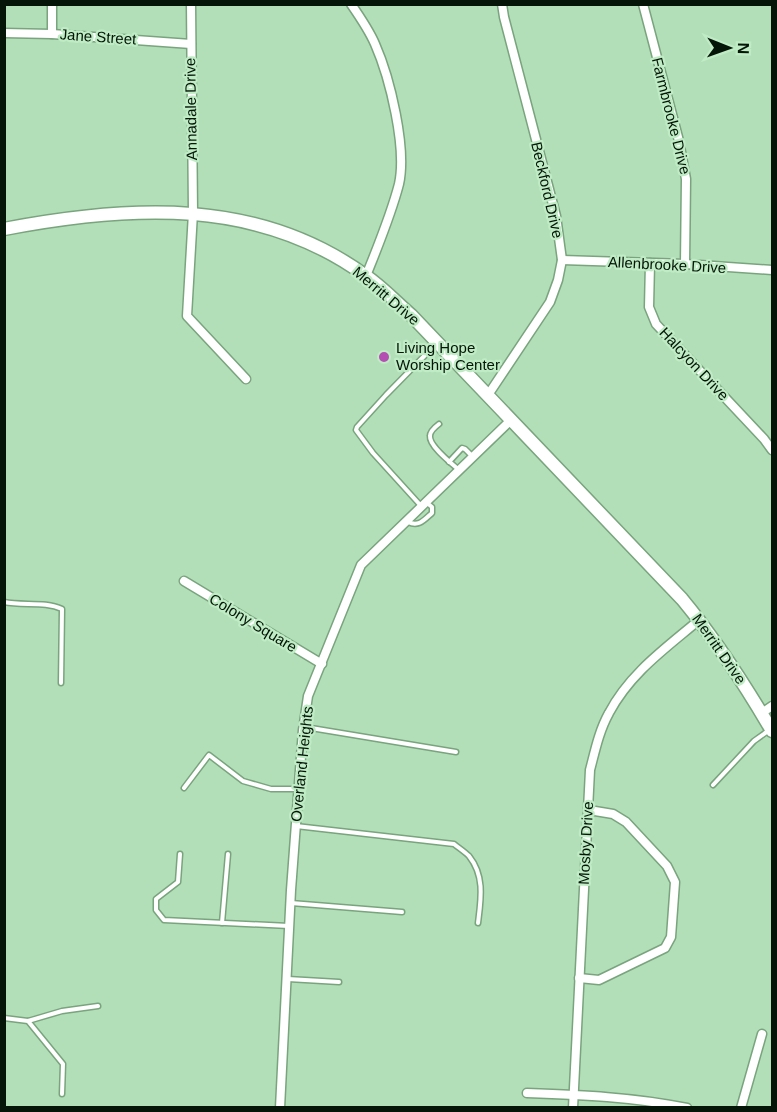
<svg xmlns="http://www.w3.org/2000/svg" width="777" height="1112" font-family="Helvetica,sans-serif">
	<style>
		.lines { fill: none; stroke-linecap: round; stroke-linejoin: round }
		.service-casing { stroke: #79a47e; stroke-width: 7 }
		.minor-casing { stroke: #79a47e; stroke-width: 11 }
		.secondary-casing { stroke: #79a47e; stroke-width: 15 }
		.service { stroke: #fff; stroke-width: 4 }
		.minor { stroke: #fff; stroke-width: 8 }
		.secondary { stroke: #fff; stroke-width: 12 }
		.poi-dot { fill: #b44eb3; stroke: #bfecc4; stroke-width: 2 }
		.labels { text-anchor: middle; stroke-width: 4.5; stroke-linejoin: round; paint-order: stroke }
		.street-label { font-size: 15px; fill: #051508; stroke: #bfecc4 }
		.poi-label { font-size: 15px; fill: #051508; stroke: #bfecc4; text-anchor: start }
	</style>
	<rect width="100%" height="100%" fill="#b2dfb7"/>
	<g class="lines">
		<!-- service casing -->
		<g class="service-casing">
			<g id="service">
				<path d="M439 424C435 427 430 431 430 436 429 446 451 463 459 470"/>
				<polyline points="449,462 462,448 465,449 472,456"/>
				<polyline points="422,507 373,453 356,430 357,427 386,395 437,343"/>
				<path d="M408 522C419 527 424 520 432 513V507L427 503"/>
				<path d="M4 602C23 606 45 601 62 609L61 683"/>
				<polyline points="305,727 456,752"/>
				<polyline points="713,785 754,741 768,731"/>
				<polyline points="184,788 209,755 243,781 271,789 298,789"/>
				<path d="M296 826 454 844C459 848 465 852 469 856 485 876 481 899 478 923"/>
				<polyline points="180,854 178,882 156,899 156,910 164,920 289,926"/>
				<polyline points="291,903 402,912"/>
				<polyline points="222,923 228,854"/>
				<polyline points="288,979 339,982"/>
				<polyline points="4,1018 28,1021 63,1064 62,1094"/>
				<polyline points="28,1021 62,1011 98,1006"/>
			</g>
		</g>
		<!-- minor casing -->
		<g class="minor-casing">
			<g id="minor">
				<polyline points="191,4 193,213 187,316 246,379"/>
				<path d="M351 4C360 17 369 30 375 44 390 78 407 148 399 184 391 215 378 246 366 276"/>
				<polyline points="643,4 679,141 686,179 685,264"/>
				<polyline points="4,33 52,34 191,44"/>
				<polyline points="52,34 52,4"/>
				<polyline points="562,260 685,264 772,270"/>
				<polyline points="650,263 649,307 656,324 764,439 772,450"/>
				<polyline points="488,395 550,302 558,280 562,260 556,216 504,17 502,4"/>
				<polyline points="184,581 322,664"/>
				<polyline points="762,713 772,706"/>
				<polyline points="579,978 599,980 665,948 671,937 675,882 667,866 626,822 613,814 589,810"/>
				<path d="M527 1093C581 1095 634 1097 687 1108"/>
				<polyline points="280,1108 291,890 303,730 308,696 361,565 510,421"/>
				<path d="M573 1108 590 770C595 751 599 731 609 713 630 673 666 648 699 620"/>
				<polyline points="741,1108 762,1034"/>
			</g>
		</g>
		<!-- secondary casing -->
		<g class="secondary-casing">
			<path id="secondary" d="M4 229C129 205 258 197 366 276 382 287 396 302 411 315L682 599C716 640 745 685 772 731"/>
		</g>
		<!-- service -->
		<use href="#service" class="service"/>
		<!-- minor -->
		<use href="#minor" class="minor"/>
		<!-- secondary -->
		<use href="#secondary" class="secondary"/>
	</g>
	<!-- markers -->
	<circle class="poi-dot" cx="384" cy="357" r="6"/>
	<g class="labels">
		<!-- street labels -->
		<g class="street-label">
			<text transform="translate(98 37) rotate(4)" y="5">Jane Street</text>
			<text transform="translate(191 109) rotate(-91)" y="5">Annadale Drive</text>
			<text transform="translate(671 116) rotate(76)" y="5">Farmbrooke Drive</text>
			<text transform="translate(547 190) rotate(77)" y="5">Beckford Drive</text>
			<text transform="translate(667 265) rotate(3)" y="5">Allenbrooke Drive</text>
			<text transform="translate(386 296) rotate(40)" y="5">Merritt Drive</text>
			<text transform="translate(694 364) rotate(47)" y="5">Halcyon Drive</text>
			<text transform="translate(253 623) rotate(31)" y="5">Colony Square</text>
			<text transform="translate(719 649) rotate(55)" y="5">Merritt Drive</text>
			<text transform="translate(302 764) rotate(-84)" y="5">Overland Heights</text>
			<text transform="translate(586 843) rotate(-87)" y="5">Mosby Drive</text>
		</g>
		<!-- poi labels -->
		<g class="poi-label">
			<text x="396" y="353">Living Hope<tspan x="396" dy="17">Worship Center</tspan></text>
		</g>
	</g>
	<!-- border -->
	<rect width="777" height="1112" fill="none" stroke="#051508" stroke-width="12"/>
	<!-- north arrow -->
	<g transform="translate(729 48) rotate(91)" stroke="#bfecc4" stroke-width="4.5" paint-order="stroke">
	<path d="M0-4.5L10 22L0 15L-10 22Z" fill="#051508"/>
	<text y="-9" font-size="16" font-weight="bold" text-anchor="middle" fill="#051508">N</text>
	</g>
</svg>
